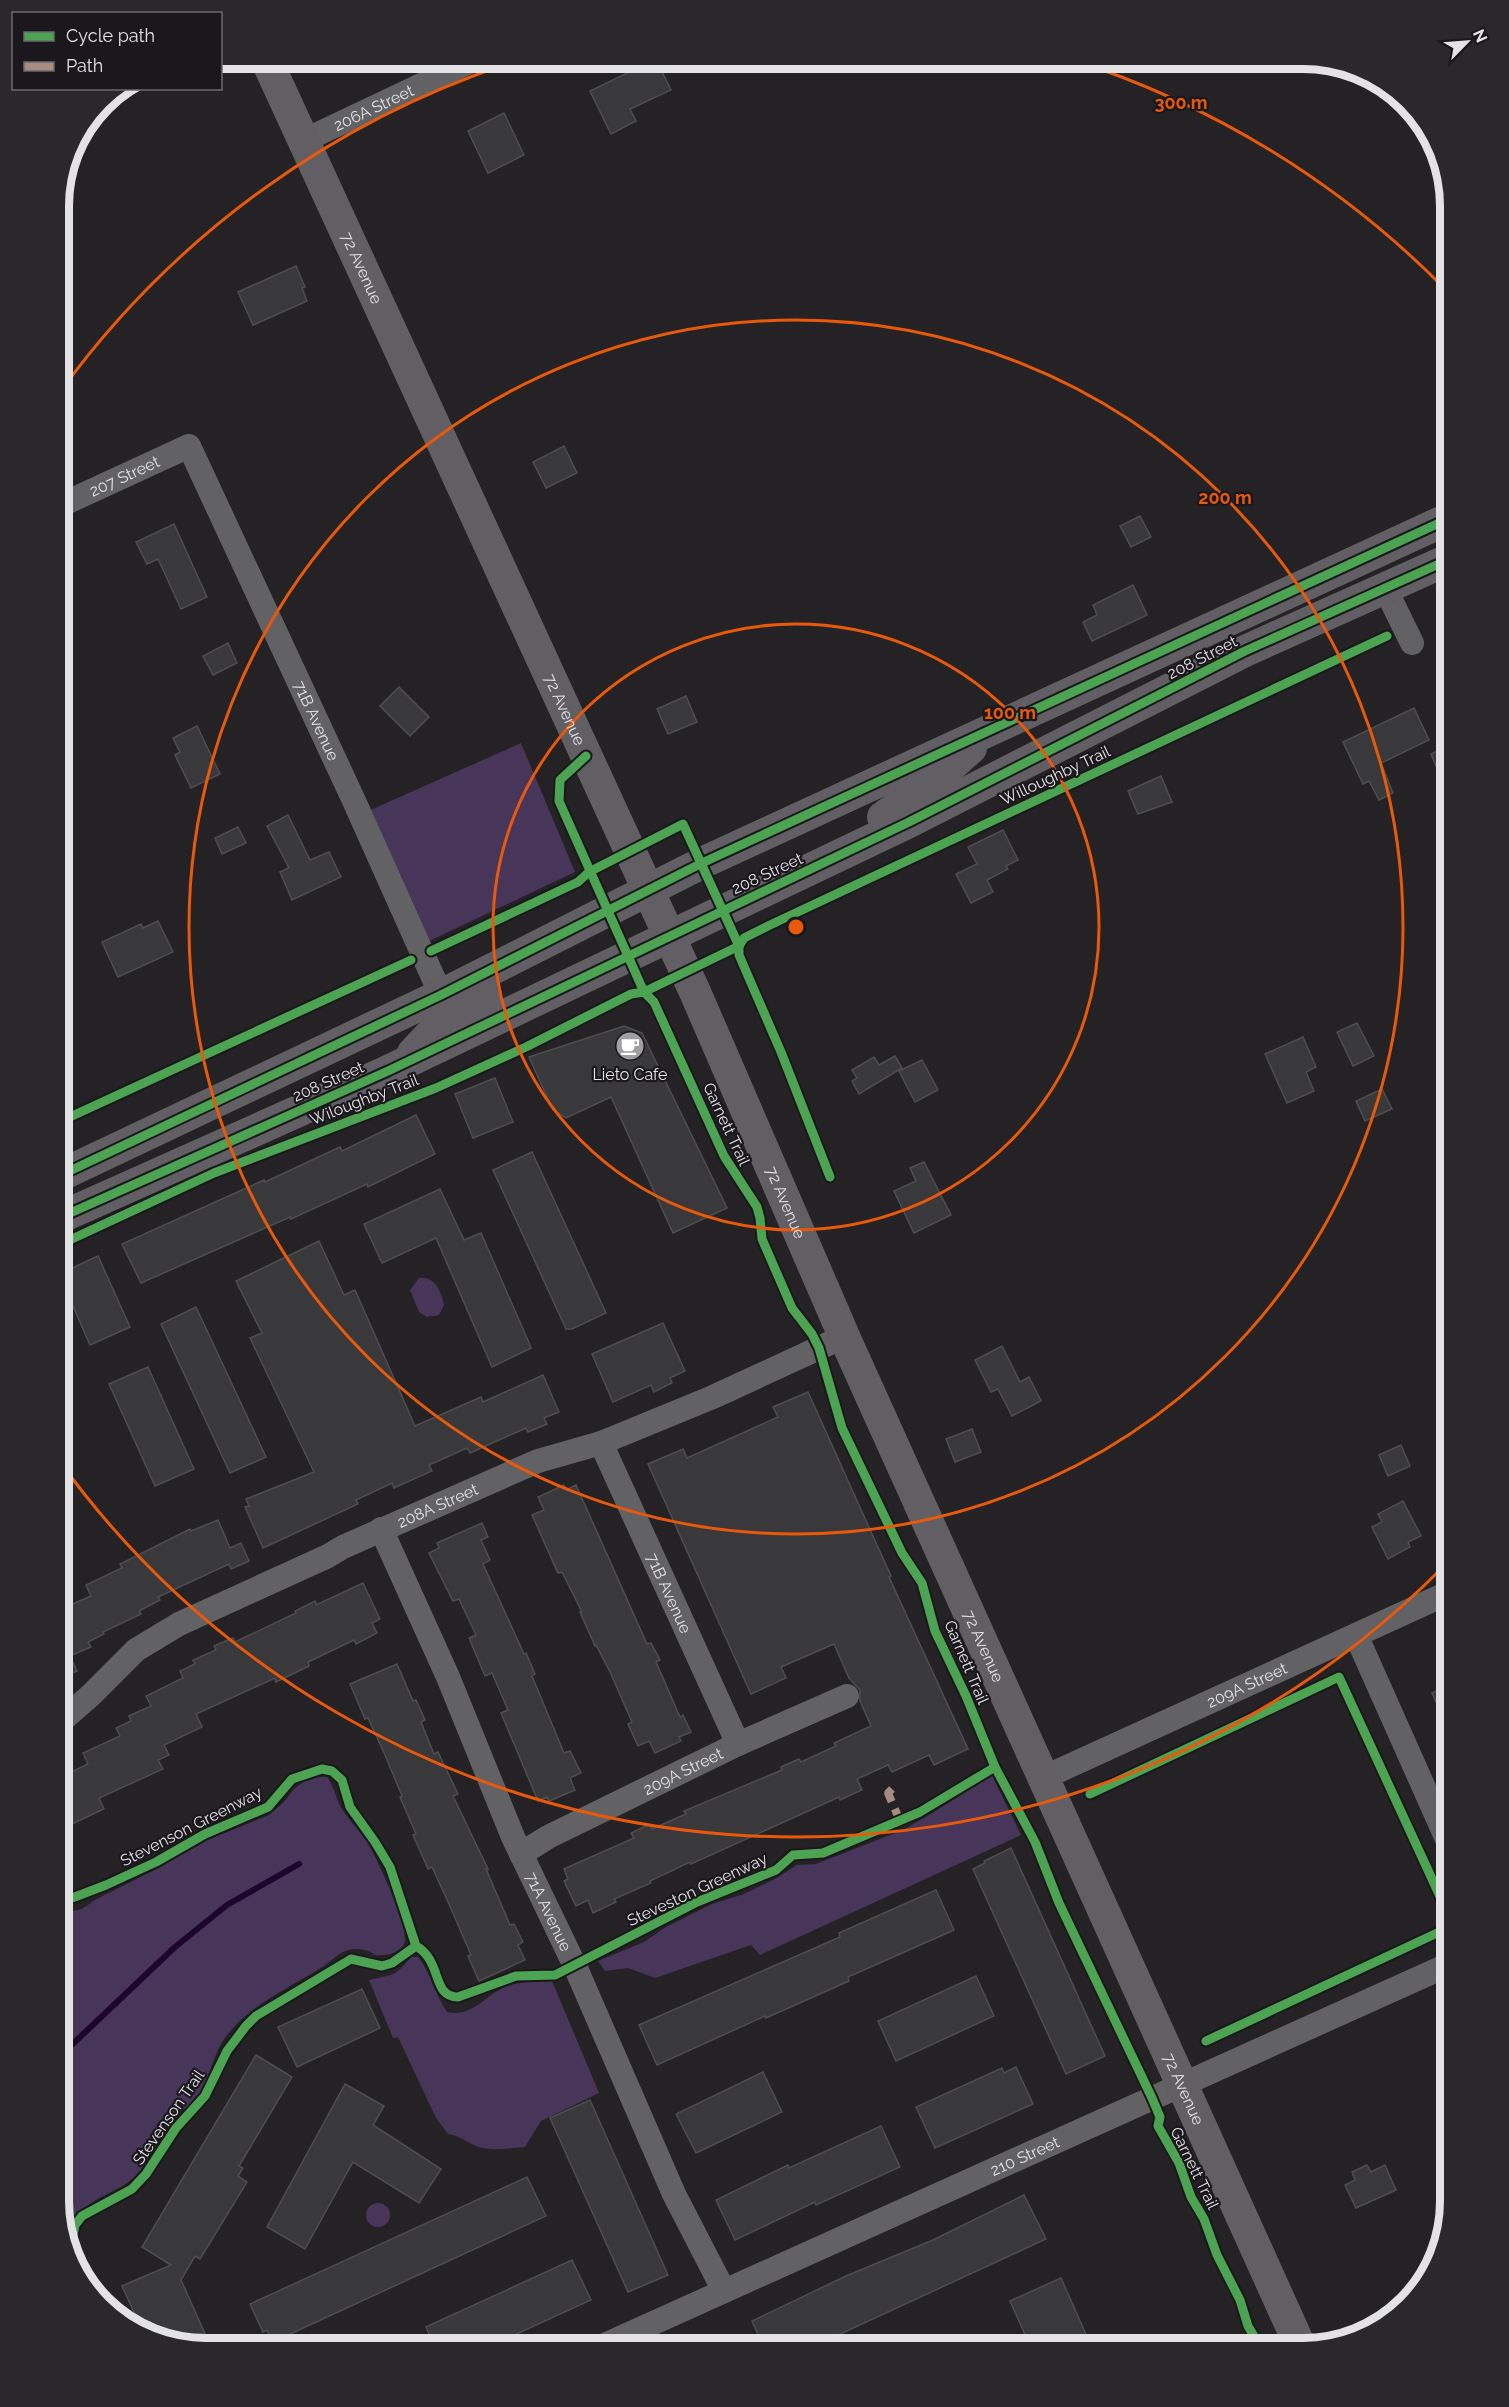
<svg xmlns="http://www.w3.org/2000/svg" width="1509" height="2407" font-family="Raleway,sans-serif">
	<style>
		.green { fill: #47355a }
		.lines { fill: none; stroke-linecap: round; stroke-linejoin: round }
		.stream { stroke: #1d052e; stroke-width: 6 }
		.building { fill: #39383a; stroke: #4e4d4f; stroke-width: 1.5 }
		.minor { stroke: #626163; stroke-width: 24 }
		.major { stroke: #615e64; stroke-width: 32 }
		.quiet { stroke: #a88b81; stroke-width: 8; stroke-dasharray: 15 8; stroke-linecap: butt }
		.cycleway-casing { stroke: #1a181c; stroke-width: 13 }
		.cycleway { stroke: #4ca352; stroke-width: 9 }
		.ring { fill: none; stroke: #e8590c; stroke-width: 3 }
		.labels { text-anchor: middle; stroke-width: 4.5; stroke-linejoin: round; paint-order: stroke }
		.street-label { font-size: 16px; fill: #e3e2e5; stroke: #1a181c }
		.poi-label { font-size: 16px; fill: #e3e2e5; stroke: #1a181c }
		.rim { fill: none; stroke: #e3e2e5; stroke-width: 8 }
		.centre { fill: #e8590c; stroke: #1a181c; stroke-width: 3 }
		.ring-label { font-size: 18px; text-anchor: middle; font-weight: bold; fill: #e8590c; stroke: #1a181c; stroke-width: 4.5; stroke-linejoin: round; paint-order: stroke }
	</style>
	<rect width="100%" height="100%" fill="#242225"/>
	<!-- green -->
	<g class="green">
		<polygon points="521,743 575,872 427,942 366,812"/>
		<path d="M419 1278C435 1276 441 1291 444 1305L439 1315 427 1317 419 1312 410 1290Z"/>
		<polygon points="992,1775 1021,1835 760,1955 751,1945 655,1978 628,1968 605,1971 598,1961 644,1942 666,1927 712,1904 744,1894 775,1879 797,1865 816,1864 903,1830 934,1812"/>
		<path d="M319 1777H327C335 1788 336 1800 343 1811 350 1821 359 1830 366 1840 375 1854 411 1930 404 1944 399 1954 385 1956 375 1955 368 1949 355 1947 345 1951 336 1955 328 1964 319 1969 285 1990 248 2006 224 2039 213 2055 208 2084 197 2098 189 2108 175 2114 167 2125 157 2140 152 2159 139 2173 114 2199 78 2195 67 2237L59 2201V1914L82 1909 95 1900 162 1866 200 1843 269 1815 284 1802 294 1789 306 1780Z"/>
		<path d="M411 1957H418C431 1973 435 1994 447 2012 472 2018 484 1996 505 1987 520 1981 536 1982 552 1981L599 2093 541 2121 525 2147C510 2148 490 2152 476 2146 466 2142 459 2135 448 2134L436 2118 398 2037 393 2038 369 1980C393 1974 394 1978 411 1957Z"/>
		<circle cx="378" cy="2215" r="12"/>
	</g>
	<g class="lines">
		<!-- stream -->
		<polyline class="stream" points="59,2057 175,1947 227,1905 299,1864"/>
	</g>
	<!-- building -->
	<g class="building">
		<polygon points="656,59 671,90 630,109 636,121 611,134 590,91"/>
		<polygon points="504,113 524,155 488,173 468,131"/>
		<polygon points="296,266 305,287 302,288 307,301 253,325 238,292"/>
		<polygon points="564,446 577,473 546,488 533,462"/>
		<polygon points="1140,516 1151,537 1131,547 1120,526"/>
		<polygon points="174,524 207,597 181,609 158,559 147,564 136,542"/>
		<polygon points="1133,585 1147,615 1092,641 1083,622 1097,615 1093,605"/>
		<polygon points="228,643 237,663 213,675 203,656"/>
		<polygon points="399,687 429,717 410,736 380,706"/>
		<polygon points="686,696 697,722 668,734 657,709"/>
		<polygon points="1414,708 1429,740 1381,763 1393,793 1379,800 1369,781 1363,784 1343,742"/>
		<polygon points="197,726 220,774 191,788 175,755 180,752 173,738"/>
		<polygon points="1450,745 1450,800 1431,754"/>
		<polygon points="1161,776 1172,802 1138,814 1128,791"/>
		<polygon points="288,815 310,860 329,852 341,877 292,900 280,872 289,868 267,826"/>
		<polygon points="238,827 246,843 222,854 215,838"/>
		<polygon points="1003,830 1018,860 1006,866 1008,869 987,880 993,892 971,903 956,874 977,864 968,847"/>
		<polygon points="158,921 173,952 118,977 102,942 141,924 143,928"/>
		<polygon points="1357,1023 1374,1056 1353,1066 1337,1032"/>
		<polygon points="624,1026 642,1033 727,1208 673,1233 611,1097 566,1118 553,1110 529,1057"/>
		<polygon points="1303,1037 1316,1067 1306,1072 1314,1091 1287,1103 1265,1054"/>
		<polygon points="895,1056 902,1068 859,1094 852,1081 857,1078 852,1070 874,1057 879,1065"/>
		<polygon points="922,1060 938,1090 915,1102 899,1071"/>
		<polygon points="495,1078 513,1122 473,1138 455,1094"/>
		<polygon points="1382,1089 1392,1109 1365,1121 1356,1101"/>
		<polygon points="416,1115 435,1154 368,1187 367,1184 291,1219 290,1217 141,1283 122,1244 264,1180 265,1182 340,1147 342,1151"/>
		<polygon points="532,1152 606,1313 572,1329 566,1329 493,1170"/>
		<polygon points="924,1162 951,1215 914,1233 894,1191 916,1181 910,1168"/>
		<polygon points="440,1189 464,1240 481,1233 530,1345 531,1348 492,1367 436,1238 382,1263 364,1224"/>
		<polygon points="319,1241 344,1295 355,1290 415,1426 481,1397 483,1402 543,1375 559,1412 544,1418 547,1424 528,1432 526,1428 470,1453 467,1448 429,1465 432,1471 394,1488 392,1483 356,1500 358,1504 263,1548 245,1507 249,1506 246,1499 314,1472 250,1338 262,1333 236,1281"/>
		<polygon points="98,1256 130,1327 90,1345 59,1274"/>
		<polygon points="196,1307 266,1457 230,1473 161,1324"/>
		<polygon points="663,1323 685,1371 670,1378 672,1383 654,1392 651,1385 613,1402 592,1354"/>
		<polygon points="1002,1346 1020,1382 1029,1377 1041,1401 1012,1416 998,1389 991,1392 975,1360"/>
		<polygon points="148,1367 194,1469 155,1486 109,1384"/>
		<polygon points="808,1392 891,1576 889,1577 968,1749 934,1765 929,1755 892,1772 888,1765 857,1779 862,1790 840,1800 839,1797 691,1864 690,1862 650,1881 651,1883 614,1899 616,1902 593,1913 588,1900 576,1906 564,1881 568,1879 564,1869 634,1838 631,1833 650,1824 652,1829 686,1814 684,1811 782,1770 781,1767 799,1759 801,1762 836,1746 834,1743 871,1726 860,1701 860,1690 849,1678 834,1644 781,1667 786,1678 751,1694 648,1464 683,1449 687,1458 778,1417 773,1407"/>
		<polygon points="972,1429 981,1452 955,1462 946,1439"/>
		<polygon points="1401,1445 1410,1466 1388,1476 1379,1455"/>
		<polygon points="564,1485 566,1490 576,1485 647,1644 651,1643 660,1660 656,1662 680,1717 683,1715 691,1732 679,1737 681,1741 655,1753 649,1741 638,1746 628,1724 632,1722 610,1672 596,1645 595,1646 580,1612 582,1612 562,1572 558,1573 532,1515 544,1510 538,1497"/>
		<polygon points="1403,1501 1421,1536 1408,1542 1410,1547 1388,1559 1372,1527 1382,1522 1378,1514"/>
		<polygon points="218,1520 230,1548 241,1543 249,1561 231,1569 229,1564 158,1597 160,1600 139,1611 141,1614 103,1632 104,1634 88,1642 91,1647 70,1656 77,1671 59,1680 59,1610 91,1596 86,1585 122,1568 120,1564 190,1529 191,1531"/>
		<polygon points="482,1523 488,1537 481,1540 490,1560 483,1564 524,1654 526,1653 535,1674 532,1676 564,1753 570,1751 581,1773 570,1778 575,1790 549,1801 547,1797 538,1801 501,1713 508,1710 492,1673 485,1676 469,1638 476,1635 459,1599 453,1601 429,1553 439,1548 437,1543"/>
		<polygon points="363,1583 380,1619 372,1623 377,1633 356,1644 354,1640 308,1662 309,1666 276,1682 275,1678 196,1714 202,1727 164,1745 169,1755 158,1760 163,1769 99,1798 104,1809 59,1830 59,1778 88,1764 83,1753 120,1736 116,1728 131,1721 129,1716 151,1706 146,1696 183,1678 180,1671 195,1664 193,1660 216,1650 214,1646 233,1638 235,1642 296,1613 295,1611 315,1601 316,1605"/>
		<polygon points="397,1664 413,1701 416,1700 425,1720 421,1722 434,1754 438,1752 458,1794 453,1796 488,1869 486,1869 510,1925 514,1924 523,1942 518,1945 525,1960 479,1981 468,1956 471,1955 449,1904 432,1867 428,1869 413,1835 416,1834 400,1797 402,1796 385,1755 368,1718 365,1719 350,1684"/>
		<polygon points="1450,1684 1450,1733 1432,1693"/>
		<polygon points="1011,1848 1105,2056 1066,2074 973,1869 985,1863 984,1861"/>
		<polygon points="936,1890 954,1930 848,1977 849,1981 766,2018 765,2016 657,2065 639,2025 840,1937 839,1933"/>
		<polygon points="976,1976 994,2016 896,2061 878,2021"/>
		<polygon points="362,1989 380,2028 297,2067 278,2027"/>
		<polygon points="256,2055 292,2077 239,2166 243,2168 238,2176 247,2182 200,2259 195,2256 181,2280 207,2338 189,2346 142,2330 122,2286 171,2265 142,2247"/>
		<polygon points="1016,2067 1033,2104 935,2148 916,2107 1002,2068 1004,2073"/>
		<polygon points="763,2072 782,2112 696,2153 676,2114"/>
		<polygon points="345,2084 384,2106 373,2125 441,2169 419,2203 353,2162 305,2249 267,2227"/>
		<polygon points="590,2100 668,2275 628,2292 550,2118"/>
		<polygon points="881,2126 900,2167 816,2205 815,2202 735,2240 716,2200 788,2165 789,2168"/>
		<polygon points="1367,2165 1371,2172 1385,2165 1396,2190 1356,2208 1345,2185 1355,2180 1352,2172"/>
		<polygon points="527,2177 546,2216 273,2342 267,2330 263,2332 250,2304"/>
		<polygon points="1024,2195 1046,2239 810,2348 764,2348 752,2321 846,2276 933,2240"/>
		<polygon points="572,2260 591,2300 486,2348 435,2348 426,2327"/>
		<polygon points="1061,2278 1092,2348 1031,2348 1010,2301"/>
	</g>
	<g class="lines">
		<!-- minor -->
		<g class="minor">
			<path id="s1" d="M303 141 476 59"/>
			<path id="s2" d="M59 506 189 446 355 803 441 995"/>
			<polyline points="1385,588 1412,643"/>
			<path id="s3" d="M601 1443 738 1744"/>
			<path id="s4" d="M381 1529 448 1677 513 1837 575 1966 674 2194 724 2291"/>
			<polyline points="1356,1635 1450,1846"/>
			<path id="s5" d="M59 1723 91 1695 136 1650 179 1624 328 1556 343 1547 538 1461 601 1443 713 1397 845 1336"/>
			<path id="s6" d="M1043 1778 1450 1592"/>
			<path id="s7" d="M521 1854 548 1837 738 1744 847 1696"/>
			<path id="s8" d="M598 2348 1450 1964"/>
		</g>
		<!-- major -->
		<g class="major">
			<path id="s9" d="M266 59 695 992 847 1343 1301 2348"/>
			<polyline points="883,817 934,781 971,748"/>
			<polyline points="413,1053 446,1018 486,995"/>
			<polyline points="59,1176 441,995 702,863 1450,518"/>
			<polyline points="59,1218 388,1071 909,822 1245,651 1450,559"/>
		</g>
		<!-- quiet -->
		<polyline class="quiet" points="892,1789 888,1793 900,1821"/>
		<!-- cycleway casing -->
		<g class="cycleway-casing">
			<g id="cycleway">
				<polyline points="586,756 560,780 559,801 644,992 654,1002 724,1156 757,1207 760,1218 762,1239 792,1308 812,1334 819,1348 842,1428 902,1553 922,1583 935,1631 966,1696 995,1767 1035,1842 1059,1903 1152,2098 1160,2117 1158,2126 1179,2163 1191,2197 1204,2219 1217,2255 1240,2300 1248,2326 1261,2348"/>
				<polyline points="739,946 744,938 770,925 1387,636"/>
				<polyline points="431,951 578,882 589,872 683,824 739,946 739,955 781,1052 830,1177"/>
				<polyline points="59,1122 411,960"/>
				<polyline points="59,1176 441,995 702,863 1450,518"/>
				<polyline points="59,1218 388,1071 909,822 1245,651 1450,559"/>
				<polyline points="59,1245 214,1173 436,1088 526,1047 631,994 644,992 739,946"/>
				<polyline points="1090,1794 1339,1677 1450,1918"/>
				<path d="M59 1903 106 1885 156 1862 205 1834 268 1807 292 1779 322 1769 332 1771 342 1780 350 1807 375 1842 390 1867 416 1946C443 1961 431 1997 458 1997L516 1976 555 1975 697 1902 776 1870 793 1855 823 1853 920 1812 995 1767"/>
				<polyline points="1206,2041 1450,1927"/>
				<polyline points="70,2250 75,2225 82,2216 132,2189 146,2174 176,2128 205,2096 227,2051 246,2026 256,2016 351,1959 382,1966 392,1963 416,1946"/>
			</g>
		</g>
		<!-- cycleway -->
		<use href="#cycleway" class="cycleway"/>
	</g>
	<!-- distance rings -->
	<g class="ring">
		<circle cx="796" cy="927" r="303"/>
		<circle cx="796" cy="927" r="607"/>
		<path d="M1445 1565A910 910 0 0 1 60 1462M60 392A910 910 0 0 1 522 59M1070 59A910 910 0 0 1 1445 289"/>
	</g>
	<!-- icons -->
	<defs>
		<g id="cafe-disc" transform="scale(1.5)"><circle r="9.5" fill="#a09fa2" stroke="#1a181c"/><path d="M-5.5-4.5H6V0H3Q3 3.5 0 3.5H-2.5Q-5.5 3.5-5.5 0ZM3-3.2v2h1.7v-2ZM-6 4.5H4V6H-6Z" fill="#fff"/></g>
	</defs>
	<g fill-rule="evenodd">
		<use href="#cafe-disc" x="630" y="1046"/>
	</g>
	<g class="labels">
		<!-- street labels -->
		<g class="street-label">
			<text dy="6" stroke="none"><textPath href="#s1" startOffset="78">206A Street</textPath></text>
			<text dy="6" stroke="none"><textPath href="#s9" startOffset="230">72 Avenue</textPath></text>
			<text dy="6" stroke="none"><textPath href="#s2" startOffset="72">207 Street</textPath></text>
			<text transform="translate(1202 657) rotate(-27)" y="6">208 Street</text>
			<text dy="6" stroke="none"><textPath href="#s9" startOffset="716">72 Avenue</textPath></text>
			<text dy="6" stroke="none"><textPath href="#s2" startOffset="446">71B Avenue</textPath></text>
			<text transform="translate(1055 775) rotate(-25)" y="6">Willoughby Trail</text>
			<text transform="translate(767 873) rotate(-25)" y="6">208 Street</text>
			<text transform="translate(328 1081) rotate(-24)" y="6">208 Street</text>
			<text transform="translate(364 1099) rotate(-21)" y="6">Wiloughby Trail</text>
			<text transform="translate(727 1124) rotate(65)" y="6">Garnett Trail</text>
			<text dy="6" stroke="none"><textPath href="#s9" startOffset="1256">72 Avenue</textPath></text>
			<text dy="6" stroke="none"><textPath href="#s5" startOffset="441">208A Street</textPath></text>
			<text dy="6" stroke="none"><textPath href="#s3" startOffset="165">71B Avenue</textPath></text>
			<text dy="6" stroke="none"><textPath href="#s9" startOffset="1742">72 Avenue</textPath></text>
			<text transform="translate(967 1662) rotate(67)" y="6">Garnett Trail</text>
			<text dy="6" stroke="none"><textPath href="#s6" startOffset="224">209A Street</textPath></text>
			<text dy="6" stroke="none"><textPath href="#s7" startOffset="182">209A Street</textPath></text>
			<text transform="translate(191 1826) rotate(-27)" y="6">Stevenson Greenway</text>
			<text transform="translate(697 1889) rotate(-25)" y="6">Steveston Greenway</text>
			<text dy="6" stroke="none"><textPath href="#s4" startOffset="418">71A Avenue</textPath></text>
			<text dy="6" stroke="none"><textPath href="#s9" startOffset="2228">72 Avenue</textPath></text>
			<text transform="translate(168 2117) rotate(-55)" y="6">Stevenson Trail</text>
			<text dy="6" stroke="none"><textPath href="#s8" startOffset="468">210 Street</textPath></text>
			<text transform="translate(1195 2168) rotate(64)" y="6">Garnett Trail</text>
		</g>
		<!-- poi labels -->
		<g class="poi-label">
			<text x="630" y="1080">Lieto Cafe</text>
		</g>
	</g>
	<!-- crop -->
	<path d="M0 0H1509V2407H0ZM206 69H1303A137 137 0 0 1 1440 206V2201A137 137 0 0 1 1303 2338H206A137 137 0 0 1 69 2201V206A137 137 0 0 1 206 69Z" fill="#2a282c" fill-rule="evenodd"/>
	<path class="rim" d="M206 69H1303A137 137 0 0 1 1440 206V2201A137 137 0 0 1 1303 2338H206A137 137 0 0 1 69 2201V206A137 137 0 0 1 206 69Z"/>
	<circle cx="796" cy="927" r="9" class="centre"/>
	<g class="ring-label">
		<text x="1181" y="109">300 m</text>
		<text x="1225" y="504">200 m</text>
		<text x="1010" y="719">100 m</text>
	</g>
	<!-- legend -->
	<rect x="12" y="12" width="210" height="78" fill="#1a181c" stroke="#6a696c" stroke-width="1.5"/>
	<rect x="24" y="32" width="30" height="9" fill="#4ca352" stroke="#6a696c" stroke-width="1.5"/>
	<text x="66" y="42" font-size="18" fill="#e3e2e5">Cycle path</text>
	<rect x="24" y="62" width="30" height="9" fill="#a88b81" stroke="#6a696c" stroke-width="1.5"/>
	<text x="66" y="72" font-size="18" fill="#e3e2e5">Path</text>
	<!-- north arrow -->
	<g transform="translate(1467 42) rotate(65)" stroke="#1a181c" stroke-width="4.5" paint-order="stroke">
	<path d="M0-4.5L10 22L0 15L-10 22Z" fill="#e3e2e5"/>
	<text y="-9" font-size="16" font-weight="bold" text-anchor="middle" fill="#e3e2e5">N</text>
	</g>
</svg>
